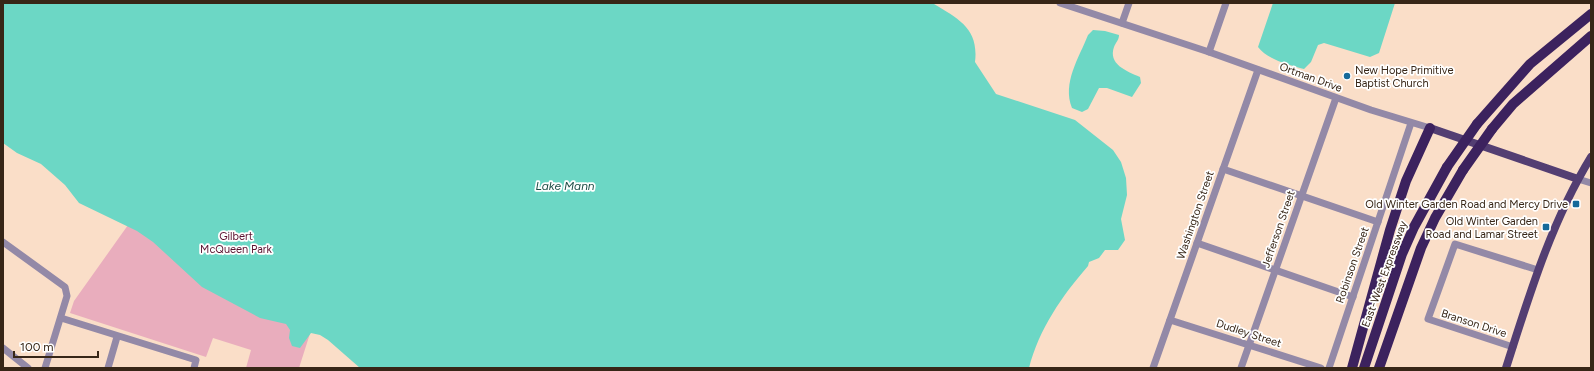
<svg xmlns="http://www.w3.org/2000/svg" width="1594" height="371" font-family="Figtree,sans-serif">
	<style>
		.green { fill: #e9adbd }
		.water { fill: #6cd7c5 }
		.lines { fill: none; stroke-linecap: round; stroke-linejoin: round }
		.minor { stroke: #9389a7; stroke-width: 7 }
		.major { stroke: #533e72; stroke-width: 8 }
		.highway { stroke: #3c225e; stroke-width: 10 }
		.highway-bridge { stroke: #3c225e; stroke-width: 10 }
		.poi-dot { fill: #15699a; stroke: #fff; stroke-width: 1.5 }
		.labels { text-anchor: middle; stroke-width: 3.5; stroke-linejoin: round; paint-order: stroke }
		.poi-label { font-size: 11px; fill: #372617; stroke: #fff; text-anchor: end }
		.street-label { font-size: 11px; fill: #372617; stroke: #fff }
		.park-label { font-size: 11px; fill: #5a112f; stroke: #fff }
		.water-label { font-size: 12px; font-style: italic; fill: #1d4d45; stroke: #fff }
	</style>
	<rect width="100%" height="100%" fill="#fadec8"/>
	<!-- green -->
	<polygon class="green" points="229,83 374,133 299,368 246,368 251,350 213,338 206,357 70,313 74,301"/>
	<!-- water -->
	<g class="water">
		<path d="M3 3 934 4C959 19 979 29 975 62L996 94 1075 120 1113 150 1121 162 1126 178 1127 195 1121 219 1125 240 1118 250H1105L1099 258 1089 262 1088 266C1062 296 1039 329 1029 368H360L328 340 320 335 311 333 300 348 292 346 289 338 290 330 286 324 260 318 202 287 153 242 137 231 79 203 65 185 41 164 17 153 3 143Z"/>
		<path d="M1273 3H1395L1379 53 1370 57 1324 43 1318 45 1311 62 1304 69C1289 65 1268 60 1258 47Z"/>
		<path d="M1093 30 1105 31 1119 35C1119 40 1116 42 1114 47 1108 64 1126 71 1140 77L1141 83 1132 97 1107 88H1099L1088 109 1082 112 1072 108C1062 83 1079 58 1088 35Z"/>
	</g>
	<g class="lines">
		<!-- minor -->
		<g class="minor">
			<polyline points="1060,3 1209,52 1371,110 1430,128"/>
			<polyline points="1122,23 1129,3"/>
			<polyline points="1209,52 1226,3"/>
			<polyline points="1223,169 1378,222"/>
			<polyline points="1578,179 1591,183"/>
			<polyline points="3,242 65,287 67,296 45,368"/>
			<polyline points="1197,243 1353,297"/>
			<polyline points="61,318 196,360 194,368"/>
			<polyline points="1170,320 1321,368"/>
			<polyline points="1513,347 1428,319 1455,244 1538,270"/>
			<polyline points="3,348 28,368"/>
			<polyline points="108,368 117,337"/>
			<polyline points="1153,368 1258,70"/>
			<polyline points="1241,368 1336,98"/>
			<polyline points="1329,368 1411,123"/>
		</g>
		<!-- major -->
		<g class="major">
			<polyline points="1430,128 1578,179"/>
			<path d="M1506 368C1529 296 1551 222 1591 157"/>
		</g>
		<!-- highway -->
		<g class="highway">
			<polyline points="1477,124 1530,64 1591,14"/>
			<polyline points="1492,129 1513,104 1591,36"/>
			<polyline points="1352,368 1390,230 1406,181 1430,128"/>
			<polyline points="1364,368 1402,254 1414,227 1447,167"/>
			<polyline points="1379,368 1421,248 1435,218 1463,170"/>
		</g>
		<!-- highway-bridge -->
		<g class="highway-bridge">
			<polyline points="1447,167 1477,124"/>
			<polyline points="1463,170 1492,129"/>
		</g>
	</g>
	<!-- markers -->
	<g class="poi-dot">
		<circle cx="1347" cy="76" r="4"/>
		<rect x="1572" y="200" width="8" height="8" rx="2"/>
		<rect x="1542" y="223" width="8" height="8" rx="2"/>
	</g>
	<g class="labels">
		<!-- poi labels -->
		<g class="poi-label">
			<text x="1355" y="74" text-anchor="start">New Hope Primitive<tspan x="1355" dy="13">Baptist Church</tspan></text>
			<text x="1568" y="208">Old Winter Garden Road and Mercy Drive</text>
			<text x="1538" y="225">Old Winter Garden<tspan x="1538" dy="13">Road and Lamar Street</tspan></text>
		</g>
		<!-- street labels -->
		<g class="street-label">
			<text transform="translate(1311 77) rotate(20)" y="4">Ortman Drive</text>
			<text transform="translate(1195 215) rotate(-71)" y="4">Washington Street</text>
			<text transform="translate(1278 229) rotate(-71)" y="4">Jefferson Street</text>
			<text transform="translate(1352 265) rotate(-71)" y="4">Robinson Street</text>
			<text transform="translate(1384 274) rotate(-70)" y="4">East-West Expressway</text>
			<text transform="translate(1474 323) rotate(18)" y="4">Branson Drive</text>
			<text transform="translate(1249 333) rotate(18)" y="4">Dudley Street</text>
		</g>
		<!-- park labels -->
		<g class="park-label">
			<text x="236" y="240">Gilbert<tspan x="236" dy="13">McQueen Park</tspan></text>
		</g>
		<!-- water labels -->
		<g class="water-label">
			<text x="565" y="190">Lake Mann</text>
		</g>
	</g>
	<!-- border -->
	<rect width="1594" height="371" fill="none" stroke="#372617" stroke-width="8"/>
	<!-- scale -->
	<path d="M14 351v6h84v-6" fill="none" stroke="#372617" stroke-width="2"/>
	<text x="20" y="351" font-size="12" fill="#372617" stroke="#ffffff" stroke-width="3" paint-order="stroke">100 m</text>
</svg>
